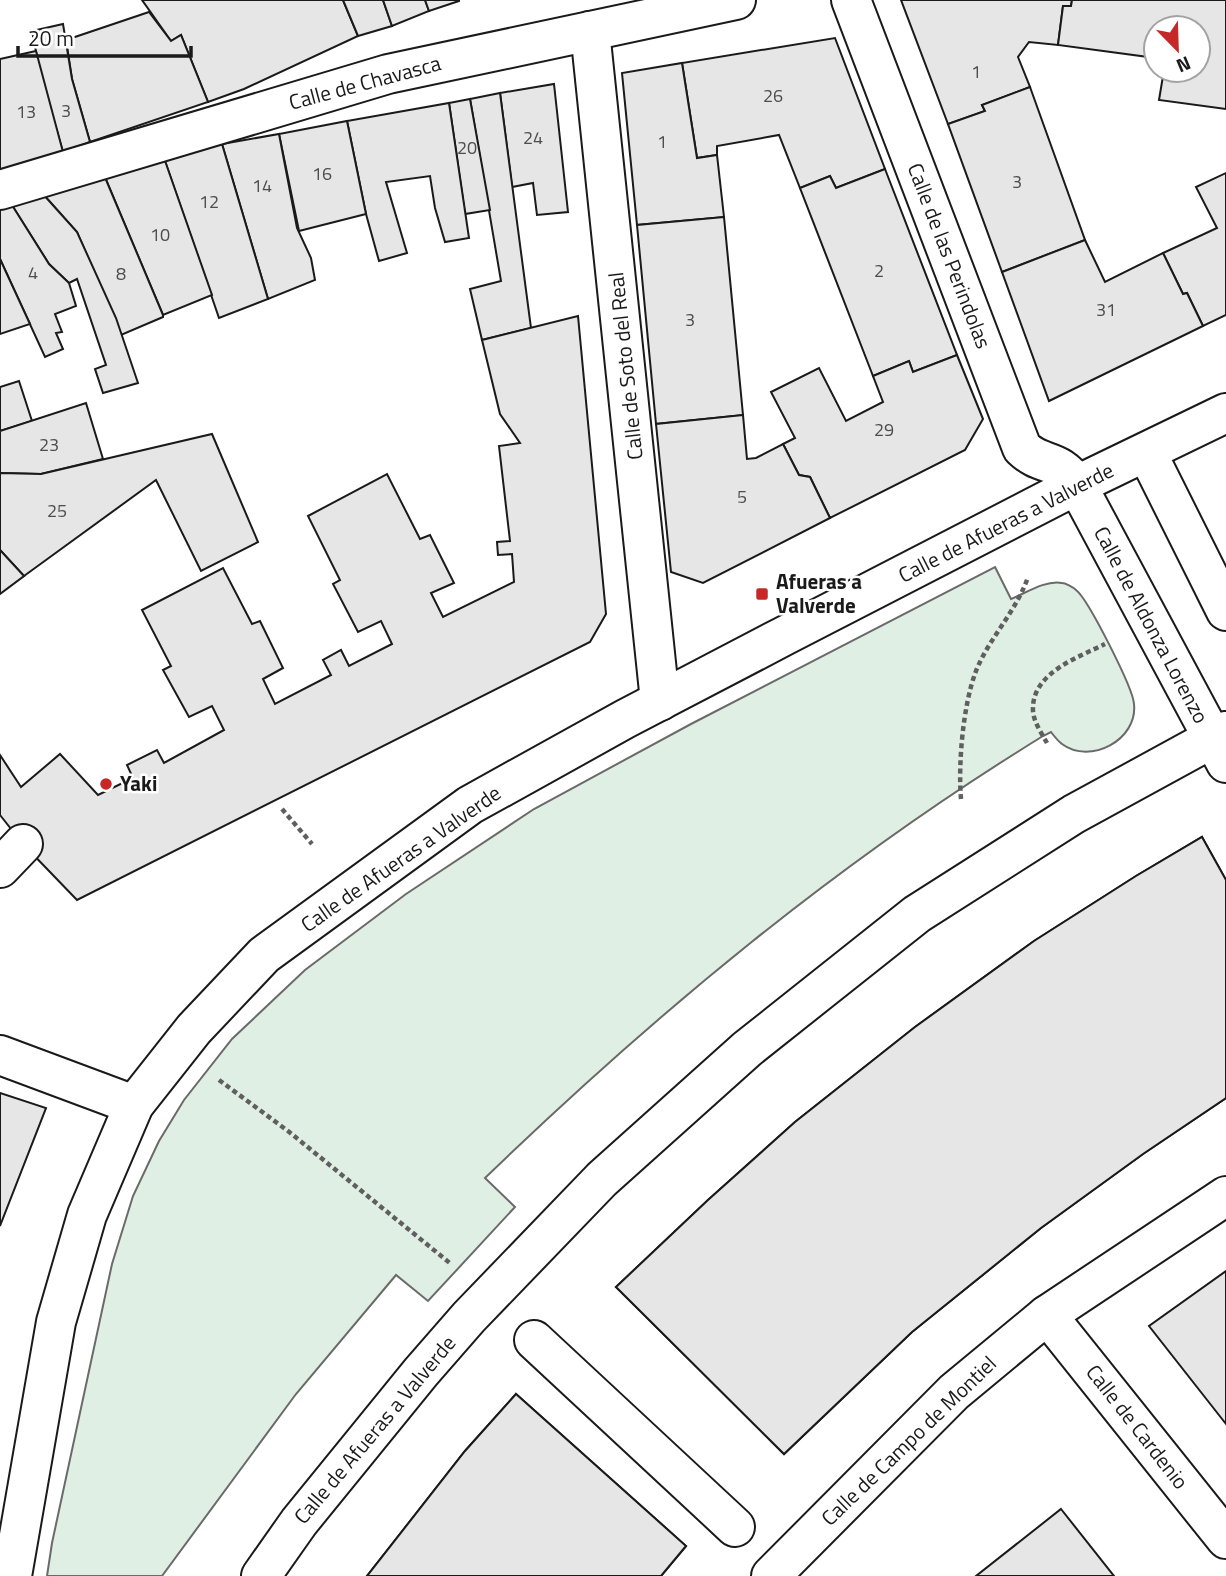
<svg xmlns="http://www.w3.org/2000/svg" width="1226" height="1576" font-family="'Titillium Web',sans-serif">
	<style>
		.green { fill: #e0efe3; stroke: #6a6a6a; stroke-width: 2 }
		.building { fill: #e6e6e6; stroke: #1a1a1a; stroke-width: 2; fill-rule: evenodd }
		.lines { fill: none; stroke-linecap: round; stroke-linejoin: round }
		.minor-casing { stroke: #1a1a1a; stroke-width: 42 }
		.path { stroke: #5f5f5f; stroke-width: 4.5; stroke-dasharray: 5 3.5; stroke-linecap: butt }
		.minor { stroke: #fff; stroke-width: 38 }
		.poi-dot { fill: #c62828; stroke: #fff; stroke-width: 2.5 }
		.labels { text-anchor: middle; stroke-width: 5; stroke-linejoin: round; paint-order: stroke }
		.number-label { font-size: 18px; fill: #4d4d4d }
		.street-label { font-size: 21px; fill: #1a1a1a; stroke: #fff }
		.poi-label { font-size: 21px; font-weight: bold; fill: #1a1a1a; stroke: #fff; text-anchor: start }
	</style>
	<rect width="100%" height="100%" fill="#fff"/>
	<!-- green -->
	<path class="green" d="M995 567 1011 599C1026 593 1045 580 1062 583 1065 583 1073 587 1076 590 1088 599 1133 688 1134 704 1138 740 1090 765 1062 744 1058 741 1054 736 1051 732L1043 736C838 862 657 1012 485 1178L515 1207 428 1301 396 1275 296 1394 162 1576H47L52 1543 112 1264 133 1196 159 1141 184 1100 232 1039 305 970 406 894 534 809 691 724Z"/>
	<!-- building -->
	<g class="building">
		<polygon points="142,0 343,0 358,36 244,89 208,102 181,35 171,41"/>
		<polygon points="343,0 383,0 392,26 358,36"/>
		<polygon points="383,0 425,0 429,11 392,26"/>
		<polygon points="425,0 459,0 459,1 429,11"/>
		<polygon points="901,0 1072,0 1071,6 1063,6 1058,45 1029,42 1018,57 1030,87 982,105 985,111 948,124"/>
		<polygon points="1072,0 1226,0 1226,109 1159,100 1164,70 1198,70 1198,28 1156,28 1156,58 1058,45 1063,6 1071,6"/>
		<polygon points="149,12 171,41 181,35 208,102 90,142 72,79 66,40"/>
		<polygon points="63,24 72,79 90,142 63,152 40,72 32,31"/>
		<polygon points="835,38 885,169 836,188 830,176 800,188 779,135 717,146 717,155 697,158 682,63"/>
		<polygon points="36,51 63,152 0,174 0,59"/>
		<polygon points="682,63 697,158 717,155 724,217 637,225 622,73"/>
		<polygon points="554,84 568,212 537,215 533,183 512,187 500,93"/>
		<polygon points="1030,87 1085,240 1002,272 948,124 985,111 982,105"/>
		<polygon points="500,93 531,328 482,340 470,289 501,281 470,99"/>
		<polygon points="470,99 490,210 465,214 449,103"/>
		<polygon points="449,103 469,238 445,242 435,208 430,176 386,182 407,253 379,261 366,214 347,121"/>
		<polygon points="347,121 366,214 299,231 279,134"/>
		<polygon points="279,134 297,228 311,258 315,280 268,299 222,144"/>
		<polygon points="222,144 268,299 219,318 164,158"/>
		<polygon points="164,158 212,295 163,315 104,175"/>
		<polygon points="885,169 957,355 913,372 909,361 873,376 800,188 830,176 836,188"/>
		<polygon points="1226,173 1226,315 1203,326 1187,293 1183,294 1163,253 1217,228 1196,187"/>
		<polygon points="104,175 163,315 163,317 121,335 77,232 42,193"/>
		<polygon points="42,193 77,232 116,318 138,383 103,393 95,369 106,365 77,279 69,283 49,264 10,202"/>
		<polygon points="10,202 49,264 69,283 76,306 55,314 62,332 56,333 63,349 45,357 0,259 0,206"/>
		<polygon points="724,217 743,415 656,424 637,225"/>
		<polygon points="1085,240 1105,282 1163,253 1183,294 1187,293 1203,326 1049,401 1002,272"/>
		<polygon points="0,259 30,324 0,334"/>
		<polygon points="578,316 606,614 590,642 77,900 23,844 0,815 0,755 21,787 60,754 98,795 133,778 127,765 157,750 164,763 224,730 212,706 189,717 163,670 171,666 142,610 223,568 252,624 260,621 283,668 263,679 275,704 331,675 323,660 341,650 349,666 392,644 381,621 358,632 333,584 340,580 308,516 387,474 420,539 430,535 454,583 431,593 443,617 514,582 512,554 498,555 497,542 510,541 499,446 520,443 500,414 482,340"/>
		<polygon points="957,355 983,419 965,450 830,518 810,477 799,475 783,444 795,438 771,392 819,368 846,421 883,402 873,376 909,361 913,372"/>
		<polygon points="19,381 32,421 0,431 0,387"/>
		<polygon points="86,403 103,459 41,474 0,473 0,431"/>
		<polygon points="743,415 747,459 756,458 783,444 799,475 810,477 830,518 703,583 671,572 656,424"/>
		<polygon points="212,434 258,542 201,571 156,480 24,576 0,550 0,473 41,474"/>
		<polygon points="0,550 24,576 0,594"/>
		<path d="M1202 837 1226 880V1098L1143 1154 1041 1228 912 1332 784 1454 616 1287 708 1200 795 1122 915 1027 1034 941 1136 876ZM1144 967 1167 1006 1088 1057 1064 1019ZM1021 1049 1046 1086 988 1132 960 1094ZM917 1126 945 1164 888 1210 858 1175ZM819 1207 848 1242 785 1301 756 1266Z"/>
		<polygon points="1202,837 1226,880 1226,1098 1143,1154 1041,1228 912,1332 784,1454 616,1287 708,1200 795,1122 915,1027 1034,941 1136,876"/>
		<polygon points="0,1093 46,1108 0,1226"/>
		<polygon points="1226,1271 1226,1424 1149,1326"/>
		<polygon points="516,1394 686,1546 661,1576 529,1576 534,1568 525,1561 515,1564 498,1552 496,1541 485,1536 458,1576 367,1576 465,1451"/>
		<polygon points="516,1394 686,1546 661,1576 367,1576 465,1451"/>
		<polygon points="1061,1509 1114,1576 976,1576"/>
	</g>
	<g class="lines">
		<!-- minor casing -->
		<g class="minor-casing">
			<g id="minor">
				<path d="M851 0 1022 448C1043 468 1057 456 1077 485L1226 763"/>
				<polyline points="590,31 660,701"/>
				<polyline points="0,190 388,74 736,0"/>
				<polyline points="1147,453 1226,611"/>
				<polyline points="0,868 23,844"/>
				<polyline points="0,1055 134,1105"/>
				<polyline points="1047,1315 1226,1539"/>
				<polyline points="534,1340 735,1527"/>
				<polyline points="12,1576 56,1322 87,1215 134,1105 194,1029 264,955 470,805 625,719 784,636 1077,485 1226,413"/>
				<polyline points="261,1576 299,1522 421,1372 469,1317 602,1179 747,1049 917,914 1074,814 1226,731"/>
				<polyline points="771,1576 954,1392 1047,1315 1226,1196"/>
			</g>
		</g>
		<!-- path -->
		<g class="path">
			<path d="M1047 743C1041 732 1032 720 1033 707 1034 672 1079 657 1105 644"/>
			<path d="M961 799C958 764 963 705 976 671 989 638 1016 612 1028 577"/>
			<polyline points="282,809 312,844"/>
			<polyline points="219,1080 288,1131 451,1264"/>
		</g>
		<!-- minor -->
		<use href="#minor" class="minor"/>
	</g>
	<!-- markers -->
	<g class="poi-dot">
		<rect x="755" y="587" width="14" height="14" rx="3.5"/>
		<circle cx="106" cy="784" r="7"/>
	</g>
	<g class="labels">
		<!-- number labels -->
		<g class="number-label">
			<text x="976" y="78">1</text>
			<text x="773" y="102">26</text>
			<text x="66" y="117">3</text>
			<text x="26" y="118">13</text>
			<text x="533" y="144">24</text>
			<text x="662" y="148">1</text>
			<text x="467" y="154">20</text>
			<text x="322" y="180">16</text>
			<text x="1017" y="188">3</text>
			<text x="262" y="192">14</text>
			<text x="209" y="208">12</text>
			<text x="160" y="241">10</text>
			<text x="879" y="277">2</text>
			<text x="33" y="279">4</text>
			<text x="121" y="280">8</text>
			<text x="1106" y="316">31</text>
			<text x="690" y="326">3</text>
			<text x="884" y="436">29</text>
			<text x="49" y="451">23</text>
			<text x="742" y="503">5</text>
			<text x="57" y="517">25</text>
		</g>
		<!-- street labels -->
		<g class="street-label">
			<text transform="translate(365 83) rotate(-15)" y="7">Calle de Chavasca</text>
			<text transform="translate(949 256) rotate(69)" y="7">Calle de las Perindolas</text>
			<text transform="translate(626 366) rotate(-96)" y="7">Calle de Soto del Real</text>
			<text transform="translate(1006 523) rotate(-27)" y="7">Calle de Afueras a Valverde</text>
			<text transform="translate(1151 625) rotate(62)" y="7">Calle de Aldonza Lorenzo</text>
			<text transform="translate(401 859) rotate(-35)" y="7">Calle de Afueras a Valverde</text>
			<text transform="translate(1137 1427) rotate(52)" y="7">Calle de Cardenio</text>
			<text transform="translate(375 1430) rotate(-50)" y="7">Calle de Afueras a Valverde</text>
			<text transform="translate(909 1441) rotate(-44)" y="7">Calle de Campo de Montiel</text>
		</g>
		<!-- poi labels -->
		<g class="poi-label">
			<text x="776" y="589">Afueras a<tspan x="776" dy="24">Valverde</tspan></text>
			<text x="120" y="791">Yaki</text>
		</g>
	</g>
	<!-- north arrow -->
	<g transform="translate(1177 49) rotate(157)"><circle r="33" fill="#ffffff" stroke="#a3a3a3" stroke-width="2"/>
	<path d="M0-5L12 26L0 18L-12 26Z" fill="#c62828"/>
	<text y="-10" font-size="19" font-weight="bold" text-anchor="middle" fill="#1a1a1a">N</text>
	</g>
	<!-- scale -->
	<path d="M18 46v10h173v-10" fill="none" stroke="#1a1a1a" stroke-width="3.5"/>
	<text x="28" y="46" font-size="21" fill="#1a1a1a" stroke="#ffffff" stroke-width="5" paint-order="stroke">20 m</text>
</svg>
